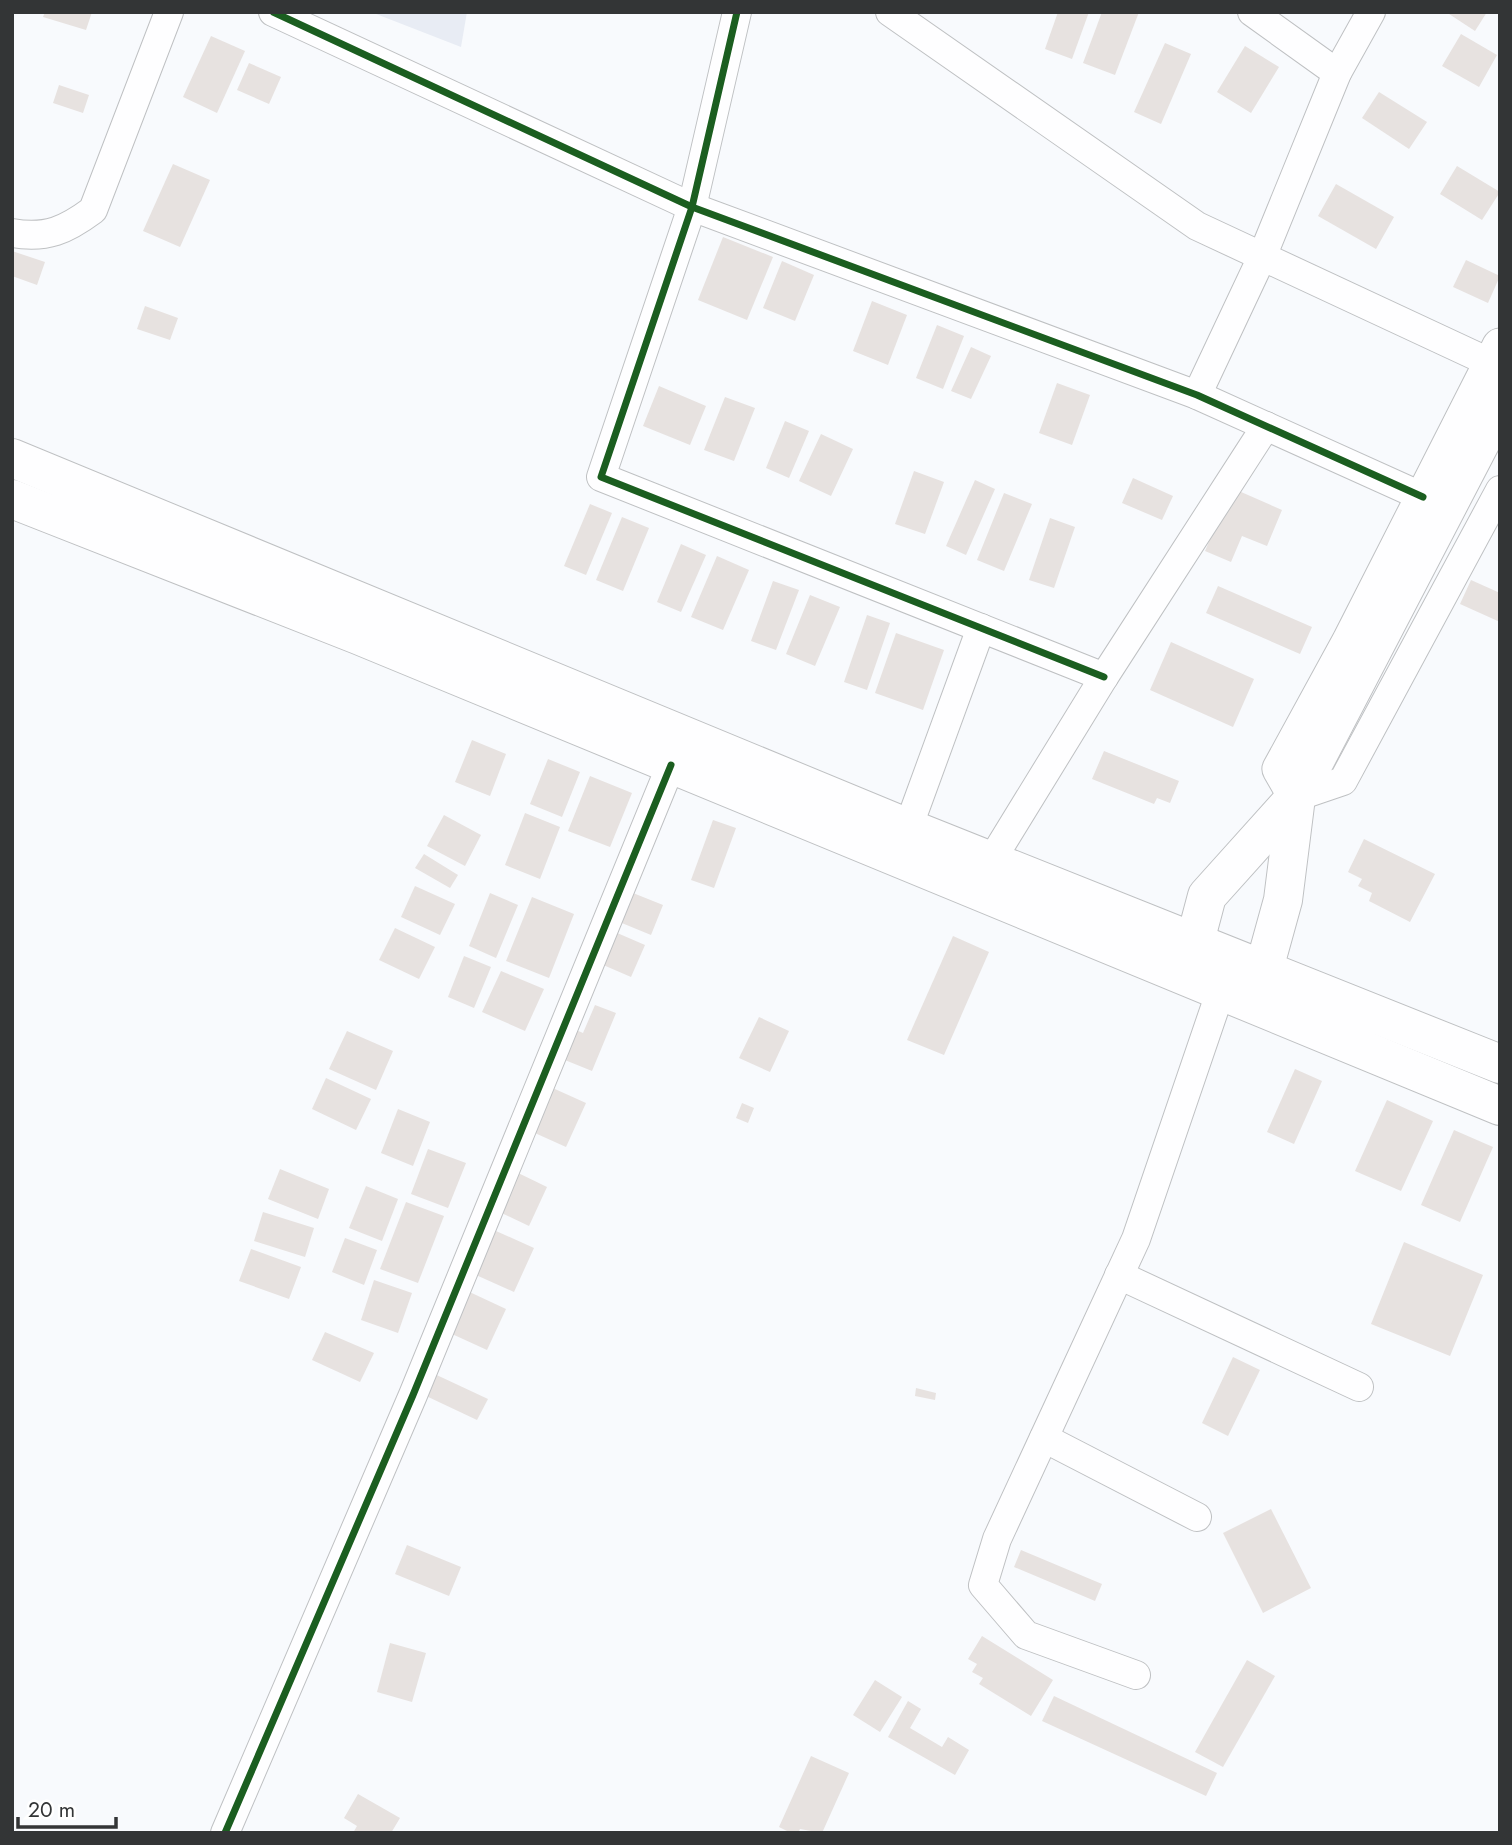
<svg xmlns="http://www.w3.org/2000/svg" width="1512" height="1845" font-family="Jost,sans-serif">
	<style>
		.built { fill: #e8ecf4 }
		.building { fill: #e7e2e0 }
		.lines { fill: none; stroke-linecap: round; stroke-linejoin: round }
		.minor-casing { stroke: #bfc1c3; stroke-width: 30 }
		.tertiary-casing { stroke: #bfc1c3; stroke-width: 37 }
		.secondary-casing { stroke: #bfc1c3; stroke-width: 40 }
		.minor { stroke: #fefeff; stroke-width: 28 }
		.tertiary { stroke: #fefeff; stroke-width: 35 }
		.secondary { stroke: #fefeff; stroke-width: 38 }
		.cycleway-casing { stroke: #fff; stroke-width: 11 }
		.cycleway { stroke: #1b5e20; stroke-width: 7 }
	</style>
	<rect width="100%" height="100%" fill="#f8fafd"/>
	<!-- built -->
	<polygon class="built" points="371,12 467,12 461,47"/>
	<!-- building -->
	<g class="building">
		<polygon points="45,12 92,12 86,30 43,17"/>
		<polygon points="1058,12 1089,12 1072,59 1045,49"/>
		<polygon points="1102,12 1139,12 1115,75 1083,63"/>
		<polygon points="1446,12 1487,12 1475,31"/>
		<polygon points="1461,34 1497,55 1479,87 1442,66"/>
		<polygon points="211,36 245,51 217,113 183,97"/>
		<polygon points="1165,43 1191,54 1161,124 1134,112"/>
		<polygon points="1245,46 1279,67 1251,113 1217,92"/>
		<polygon points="249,63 281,77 269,104 237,90"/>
		<polygon points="59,85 89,95 83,113 53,103"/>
		<polygon points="1379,92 1427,122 1409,149 1362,118"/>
		<polygon points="173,164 210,180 180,247 143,231"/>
		<polygon points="1457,166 1500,192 1482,220 1440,194"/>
		<polygon points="1336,184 1394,217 1376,249 1318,216"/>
		<polygon points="723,237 773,257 747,320 698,300"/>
		<polygon points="12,251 45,262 37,285 12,276"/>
		<polygon points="1466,260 1500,276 1488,303 1453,287"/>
		<polygon points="782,261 814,275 795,321 763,308"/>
		<polygon points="872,301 907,315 888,365 853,351"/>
		<polygon points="145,306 178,318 170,340 137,329"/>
		<polygon points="937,325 964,336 943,389 916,378"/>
		<polygon points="971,347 991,356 971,399 951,391"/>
		<polygon points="1057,383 1090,395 1072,445 1039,433"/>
		<polygon points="659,386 706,406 690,445 643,426"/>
		<polygon points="725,397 755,408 734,461 704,450"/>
		<polygon points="785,421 809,431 789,478 766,468"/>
		<polygon points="821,434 853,449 831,496 799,481"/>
		<polygon points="914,471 944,482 925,534 895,524"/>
		<polygon points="1133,478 1173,496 1162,520 1122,503"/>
		<polygon points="975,480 995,489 966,555 946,546"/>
		<polygon points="1232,488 1282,510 1267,546 1242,536 1231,562 1205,551"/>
		<polygon points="1004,493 1032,504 1004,571 977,560"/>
		<polygon points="590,504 612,513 586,575 564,566"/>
		<polygon points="622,517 649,528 623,591 596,580"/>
		<polygon points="1050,518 1075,527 1054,588 1029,580"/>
		<polygon points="681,544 706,555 681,612 657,602"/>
		<polygon points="717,556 749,570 723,630 691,617"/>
		<polygon points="1471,580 1500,593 1500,622 1460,604"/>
		<polygon points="773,581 799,590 776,650 751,641"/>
		<polygon points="1218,586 1312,627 1300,654 1206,613"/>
		<polygon points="810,595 840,607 815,666 786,654"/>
		<polygon points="867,615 890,623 867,690 844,682"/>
		<polygon points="896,633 944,650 923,710 875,693"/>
		<polygon points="1171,642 1254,679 1233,727 1150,690"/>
		<polygon points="472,740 506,754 490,796 455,782"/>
		<polygon points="1104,751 1179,781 1170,803 1157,798 1154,804 1092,779"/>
		<polygon points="548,759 580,772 562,817 530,804"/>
		<polygon points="590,776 632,793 610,847 568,831"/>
		<polygon points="525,813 560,827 540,879 505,865"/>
		<polygon points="444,815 481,835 465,866 427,846"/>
		<polygon points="713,820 736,828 714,888 691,880"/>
		<polygon points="1364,839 1435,874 1410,922 1369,901 1372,893 1358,886 1362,879 1348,872"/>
		<polygon points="424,854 458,875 450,888 415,868"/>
		<polygon points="415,886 455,904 440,935 401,917"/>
		<polygon points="623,889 663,905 651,935 612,919"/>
		<polygon points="490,893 518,905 496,958 469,946"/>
		<polygon points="532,897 574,914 549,978 506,961"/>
		<polygon points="395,928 435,947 419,979 379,960"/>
		<polygon points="608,929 645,945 631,977 594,961"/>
		<polygon points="953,936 989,952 944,1055 907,1040"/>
		<polygon points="464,956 491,967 474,1008 448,997"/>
		<polygon points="501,971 544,989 525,1031 482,1012"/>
		<polygon points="595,1005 616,1013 592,1071 555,1056 567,1026 583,1033"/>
		<polygon points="759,1017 789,1031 770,1072 739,1058"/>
		<polygon points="347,1031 393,1051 376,1090 329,1069"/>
		<polygon points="1295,1069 1322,1081 1294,1144 1267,1132"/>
		<polygon points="326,1078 371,1099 356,1130 312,1109"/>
		<polygon points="546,1085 586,1103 566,1147 526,1129"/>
		<polygon points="1387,1100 1433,1121 1401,1191 1355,1171"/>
		<polygon points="742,1103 754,1108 748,1123 736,1118"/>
		<polygon points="398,1109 430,1122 413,1166 381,1153"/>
		<polygon points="1454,1130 1493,1147 1460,1222 1421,1205"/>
		<polygon points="428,1149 466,1163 448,1208 411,1194"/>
		<polygon points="280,1169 329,1189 318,1219 268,1199"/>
		<polygon points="510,1169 547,1187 529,1226 491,1208"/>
		<polygon points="366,1186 398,1199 382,1241 349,1228"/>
		<polygon points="406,1202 444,1216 418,1283 380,1269"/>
		<polygon points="263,1212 314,1228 305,1257 254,1241"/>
		<polygon points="496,1231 534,1248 514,1292 476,1275"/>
		<polygon points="345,1238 377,1250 364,1285 332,1272"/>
		<polygon points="1404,1242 1483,1275 1450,1356 1371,1324"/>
		<polygon points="251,1249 301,1267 289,1299 239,1281"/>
		<polygon points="374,1280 412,1293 398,1333 361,1320"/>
		<polygon points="461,1288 506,1309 487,1350 452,1334"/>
		<polygon points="325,1332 374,1353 360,1382 312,1360"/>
		<polygon points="1233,1357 1260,1370 1228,1436 1202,1423"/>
		<polygon points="426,1370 488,1399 477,1420 424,1395"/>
		<polygon points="916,1388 936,1393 935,1400 915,1396"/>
		<polygon points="1271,1509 1311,1588 1263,1613 1223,1533"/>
		<polygon points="407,1545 461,1567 449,1596 395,1574"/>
		<polygon points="1021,1550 1102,1584 1095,1601 1014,1567"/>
		<polygon points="982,1636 1053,1680 1031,1716 979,1684 983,1678 972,1672 977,1664 968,1659"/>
		<polygon points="390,1643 426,1653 412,1702 377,1692"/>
		<polygon points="1247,1660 1275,1676 1223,1767 1195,1752"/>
		<polygon points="875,1680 902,1697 880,1732 853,1715"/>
		<polygon points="1054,1696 1217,1773 1206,1796 1042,1721"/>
		<polygon points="908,1701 921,1709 910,1728 942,1747 948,1737 969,1750 955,1775 888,1737"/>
		<polygon points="811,1756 849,1773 822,1833 800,1829 798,1833 791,1833 779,1827"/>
		<polygon points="358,1794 400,1818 391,1833 353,1833 357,1826 344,1818"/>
	</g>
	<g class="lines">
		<!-- minor casing -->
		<g class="minor-casing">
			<g id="minor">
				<polyline points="273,12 692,207 1197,395 1423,497"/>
				<polyline points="737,12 692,207 601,477 1104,677"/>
				<polyline points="890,12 1197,226 1491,363"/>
				<polyline points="1252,12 1337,73"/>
				<path d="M12 233C47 239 66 230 93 210L169 12"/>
				<polyline points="1197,395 1262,257 1337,73 1371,12"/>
				<polyline points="1296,797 1343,781 1500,490"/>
				<polyline points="908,828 981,628"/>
				<polyline points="991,861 1104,677 1266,426"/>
				<polyline points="1119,1275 1359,1387"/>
				<polyline points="1044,1438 1197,1517"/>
				<polyline points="1136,1675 1026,1635 983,1585 997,1539 1136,1239 1221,990"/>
				<polyline points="225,1833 413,1395 671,765"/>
			</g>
		</g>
		<!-- tertiary casing -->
		<g class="tertiary-casing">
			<polyline id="tertiary" points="1296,797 1280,769 1350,641 1500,346"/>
		</g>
		<!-- secondary casing -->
		<g class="secondary-casing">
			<g id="secondary">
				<polyline points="12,458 908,828 1500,1064"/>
				<polyline points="12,499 358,635 1500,1106"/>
				<polyline points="1189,964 1207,896 1296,797 1500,405"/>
				<polyline points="1257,994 1283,900 1296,797"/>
			</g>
		</g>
		<!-- minor -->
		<use href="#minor" class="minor"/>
		<!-- tertiary -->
		<use href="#tertiary" class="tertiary"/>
		<!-- secondary -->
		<use href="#secondary" class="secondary"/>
		<!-- cycleway casing -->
		<g class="cycleway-casing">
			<g id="cycleway">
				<polyline points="273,12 692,207 1197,395 1423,497"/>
				<polyline points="737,12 692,207 601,477 1104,677"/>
				<polyline points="225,1833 413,1395 671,765"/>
			</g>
		</g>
		<!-- cycleway -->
		<use href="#cycleway" class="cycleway"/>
	</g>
	<!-- border -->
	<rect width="1512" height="1845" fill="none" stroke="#333536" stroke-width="28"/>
	<!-- scale -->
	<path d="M18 1817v10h98v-10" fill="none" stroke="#333536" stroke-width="3.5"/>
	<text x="28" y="1817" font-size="21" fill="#333536" stroke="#ffffff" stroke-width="5" paint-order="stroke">20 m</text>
</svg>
